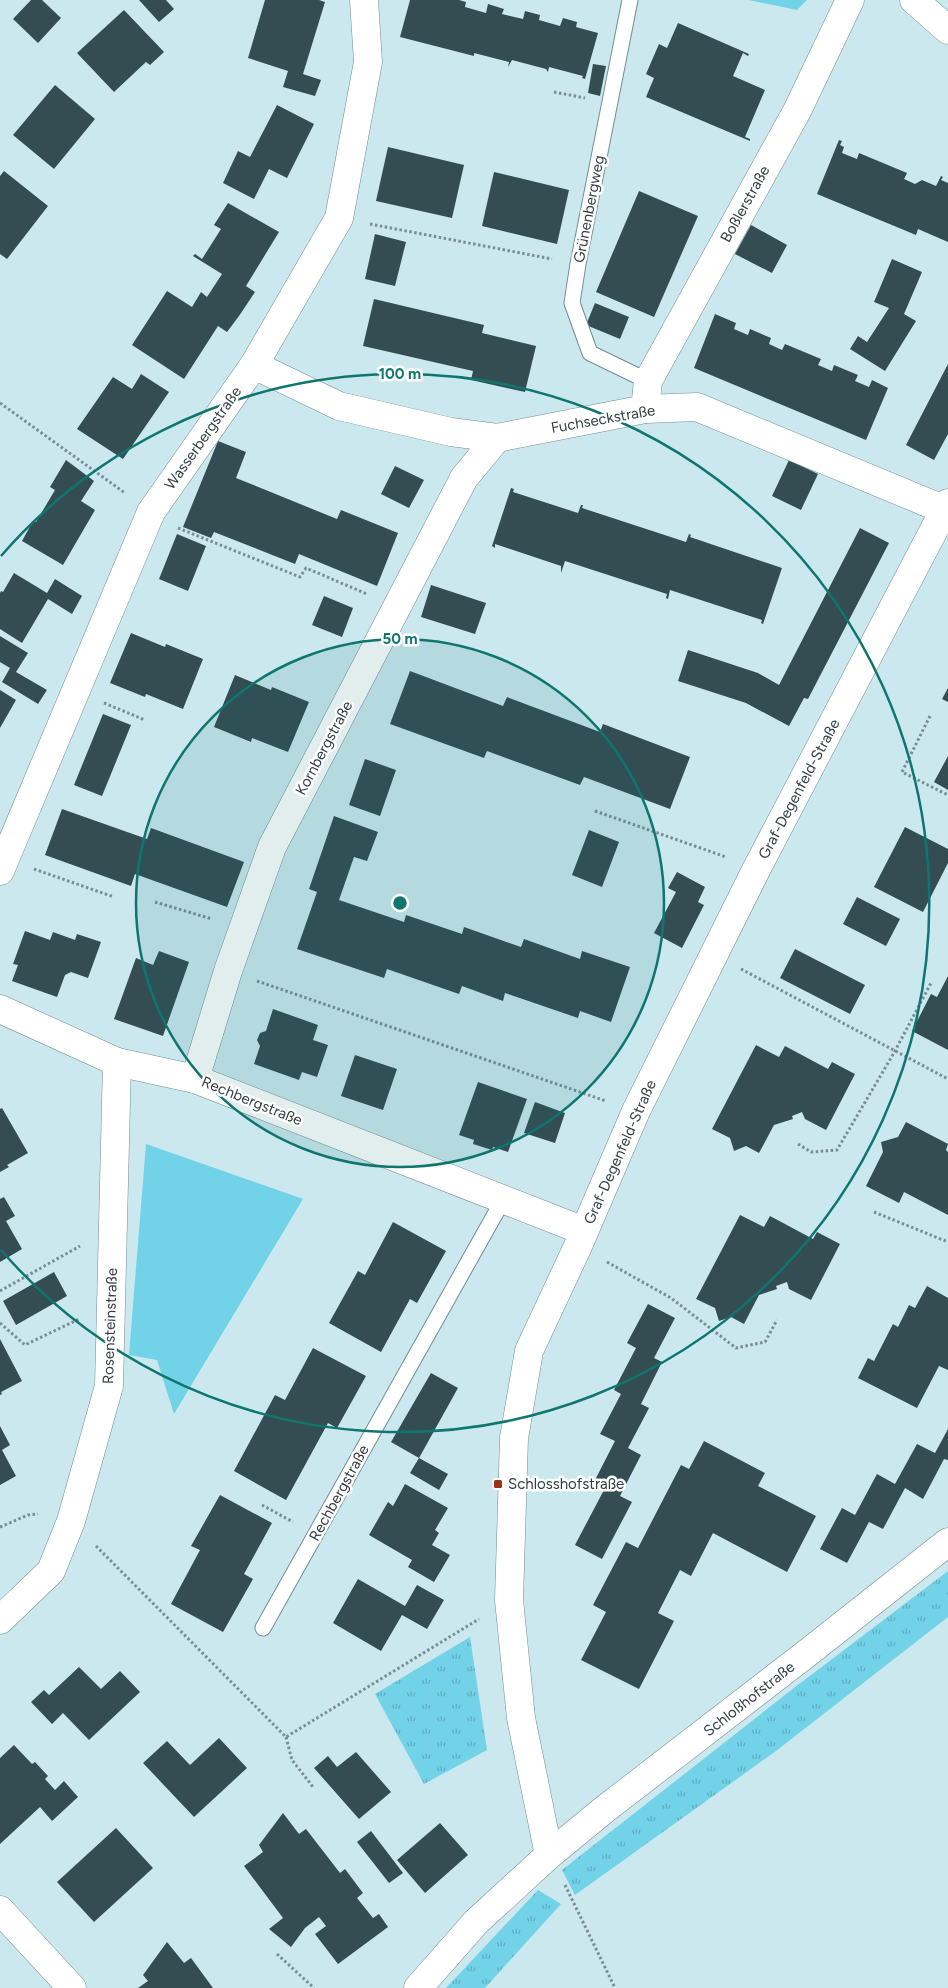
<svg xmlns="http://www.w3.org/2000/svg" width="948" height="1988" font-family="Figtree,sans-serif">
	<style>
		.grass { fill: url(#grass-tufts) }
		.park { fill: #72d2e8 }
		.building { fill: #344d53 }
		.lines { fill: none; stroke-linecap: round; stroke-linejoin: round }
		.service-casing { stroke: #728e94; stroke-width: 17 }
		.minor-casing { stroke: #728e94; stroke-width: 29 }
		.path { stroke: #798d92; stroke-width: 3; stroke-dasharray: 2.5 2.5; stroke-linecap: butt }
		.service { stroke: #fff; stroke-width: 15 }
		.minor { stroke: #fff; stroke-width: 28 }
		.ring { fill: none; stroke: #0f766e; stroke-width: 2.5 }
		.poi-dot { fill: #9b3219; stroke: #fff; stroke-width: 2 }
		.labels { text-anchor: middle; stroke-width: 5; stroke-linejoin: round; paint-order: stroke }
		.street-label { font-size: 15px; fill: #333f42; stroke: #fff }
		.poi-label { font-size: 15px; fill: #333f42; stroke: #fff; text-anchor: start }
		.centre { fill: #0f766e; stroke: #fff; stroke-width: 2.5 }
		.ring-label { font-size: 15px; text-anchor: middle; font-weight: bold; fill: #0f766e; stroke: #fff; stroke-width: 5; stroke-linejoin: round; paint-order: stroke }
	</style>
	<defs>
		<pattern id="grass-tufts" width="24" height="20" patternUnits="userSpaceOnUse" patternTransform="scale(1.25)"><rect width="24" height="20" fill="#72d2e8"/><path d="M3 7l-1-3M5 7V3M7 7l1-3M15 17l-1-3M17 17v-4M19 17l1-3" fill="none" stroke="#5eacbe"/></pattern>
	</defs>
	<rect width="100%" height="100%" fill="#cbe8ef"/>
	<!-- grass -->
	<g class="grass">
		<polygon points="948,1571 948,1617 776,1751 575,1895 562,1870 790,1691"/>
		<polygon points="470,1637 487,1750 424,1784 375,1694"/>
		<polygon points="538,1890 561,1904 485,1988 446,1988"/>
	</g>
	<!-- park -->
	<g class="park">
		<polygon points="749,0 807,0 797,10"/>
		<polygon points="146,1144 303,1199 174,1414 157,1360 129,1355"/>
	</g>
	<!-- building -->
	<g class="building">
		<polygon points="31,0 42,0 61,18 38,43 13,19"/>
		<polygon points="139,0 166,0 174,9 159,22"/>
		<polygon points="265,0 319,0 325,2 303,74 321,80 315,96 283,87 288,71 248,58"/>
		<polygon points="410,0 459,0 466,2 465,7 486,13 488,4 504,9 502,14 523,19 525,11 540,15 539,20 560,26 563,18 577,22 576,27 598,33 585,79 582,78 583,76 549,67 548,72 546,69 512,60 508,67 509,62 474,53 474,56 400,37"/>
		<polygon points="124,10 164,52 150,65 146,62 114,92 77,53"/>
		<polygon points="678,23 749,54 748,56 743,53 733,76 765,90 745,137 750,139 750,141 646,97 654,78 646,74 659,44 667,48"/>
		<polygon points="593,64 606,66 600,96 588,93"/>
		<polygon points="55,85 95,119 54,169 13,135"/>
		<polygon points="277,105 314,124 287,178 269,169 254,199 223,183 238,151 250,157"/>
		<polygon points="839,140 842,141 840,145 844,147 842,153 857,159 859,153 907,173 904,179 915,184 922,180 936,186 941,176 943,177 941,180 948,183 948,242 918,229 916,235 817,194"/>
		<polygon points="388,147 464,165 452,218 376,201"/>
		<polygon points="4,171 48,206 7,259 0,254 0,176"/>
		<polygon points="494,172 569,190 557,244 482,226"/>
		<polygon points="639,191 698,216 654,317 596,292"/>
		<polygon points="228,203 279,232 246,286 255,292 239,316 227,332 218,326 184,379 132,345 167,291 192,307 201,292 207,297 222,274 193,256 195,254 202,259 221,229 214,225"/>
		<polygon points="751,225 787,245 772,273 735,254"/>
		<polygon points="375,234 406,242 395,286 365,279"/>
		<polygon points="892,259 922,272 904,314 916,321 885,371 850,349 858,336 867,342 889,308 874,302"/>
		<polygon points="374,299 484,325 482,333 536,346 525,392 471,380 473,371 363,346"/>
		<polygon points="595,303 629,317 620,339 586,325"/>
		<polygon points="715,314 736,323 734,329 748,335 750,329 771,338 769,344 782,350 785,344 821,359 818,365 832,371 834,365 858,375 855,381 869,387 872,380 888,388 866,440 694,368"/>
		<polygon points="948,364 948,434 934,460 906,445"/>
		<polygon points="141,374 169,392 123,459 77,429 113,377 132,389"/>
		<polygon points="218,441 246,452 236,478 337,519 341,510 398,533 377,586 299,554 295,564 214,532 211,538 183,527"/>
		<polygon points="66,460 94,481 81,501 95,510 63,565 22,541 33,521 36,522 55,490 50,487"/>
		<polygon points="789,460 818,474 801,510 772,496"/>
		<polygon points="395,466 424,480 409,508 381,494"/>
		<polygon points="511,488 514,489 513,492 578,513 581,505 583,505 582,508 686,542 689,534 691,535 690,537 782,568 763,624 761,623 762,620 670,590 668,599 666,598 667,594 565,561 561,573 561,566 495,544 495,548 492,546"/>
		<polygon points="860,528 889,543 808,699 804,698 789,726 746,703 678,681 688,650 758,673 779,685"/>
		<polygon points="177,534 206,546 188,591 159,579"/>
		<polygon points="14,573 47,593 55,579 82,596 72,614 48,599 22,643 0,629 0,593 1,591 3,592"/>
		<polygon points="431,585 486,603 475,634 421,617"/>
		<polygon points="324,596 353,608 342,637 312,625"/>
		<polygon points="131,633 165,647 166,644 203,659 183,709 146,694 145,697 110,683"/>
		<polygon points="0,636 28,653 16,672 47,690 38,704 2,682 10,668 0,662"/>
		<polygon points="410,671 503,706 507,697 600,732 603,724 690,757 670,809 584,777 580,785 487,751 484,758 390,724"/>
		<polygon points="235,675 271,690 272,687 309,702 288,752 252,738 251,742 214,727"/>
		<polygon points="948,688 948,702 942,699"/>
		<polygon points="0,690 16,700 0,728"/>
		<polygon points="103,714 131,725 102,796 74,785"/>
		<polygon points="948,756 948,790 934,782"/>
		<polygon points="365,759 396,770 380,816 349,805"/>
		<polygon points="62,809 147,839 151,828 244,862 227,907 135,874 131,886 45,855"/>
		<polygon points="334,816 378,832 367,861 354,857 339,900 404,922 406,915 462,934 464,927 521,947 524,939 580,959 582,951 630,967 611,1022 580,1011 578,1018 505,993 503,1001 462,986 459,994 387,969 384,978 297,949 317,892 309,889"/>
		<polygon points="905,827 948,849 948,863 923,912 874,887"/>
		<polygon points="589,830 619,842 602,887 572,875"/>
		<polygon points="677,872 705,887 698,902 704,905 682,948 654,933 676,892 668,888"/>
		<polygon points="857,897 900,919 886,946 843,924"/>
		<polygon points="25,931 50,940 53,932 75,940 77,934 101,942 88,978 71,972 65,975 57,997 12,981 18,965 13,964"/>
		<polygon points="795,949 865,985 850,1014 780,978"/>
		<polygon points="159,951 189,962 163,1036 114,1019 136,958 153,965"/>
		<polygon points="948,976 948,1050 912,1031 931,994 937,997"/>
		<polygon points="273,1009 318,1025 313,1040 328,1045 317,1077 302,1072 299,1080 254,1064 260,1046 257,1040 260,1033 266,1031"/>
		<polygon points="756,1045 779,1057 785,1046 828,1069 832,1062 855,1074 826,1130 805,1119 802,1112 792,1116 793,1119 774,1125 759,1153 746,1146 734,1151 730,1138 712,1129"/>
		<polygon points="355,1055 397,1069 383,1110 341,1096"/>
		<polygon points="478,1082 527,1099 508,1152 493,1147 492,1150 473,1144 474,1140 459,1135"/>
		<polygon points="535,1102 565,1113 555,1143 524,1133"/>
		<polygon points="2,1108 28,1153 7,1165 9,1167 0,1172 0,1109"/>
		<polygon points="906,1122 948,1144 946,1150 948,1152 948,1215 904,1192 899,1203 866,1186 883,1152 881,1142 898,1137"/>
		<polygon points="4,1197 15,1216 6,1221 22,1249 0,1262 0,1199"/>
		<polygon points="740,1215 764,1227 770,1216 813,1239 817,1232 840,1244 811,1300 789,1289 787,1282 776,1286 777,1289 759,1295 744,1324 731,1317 719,1321 715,1308 696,1299"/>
		<polygon points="393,1222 446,1251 417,1303 410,1299 381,1352 329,1323 358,1271 365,1275"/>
		<polygon points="54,1272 67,1296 16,1325 3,1301"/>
		<polygon points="927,1286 948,1298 948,1370 939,1366 917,1408 858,1378 868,1358 874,1361 893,1324 898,1327 909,1305 915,1308"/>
		<polygon points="648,1304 675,1318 654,1358 662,1362 641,1404 649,1408 628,1448 641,1455 620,1496 632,1502 602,1559 575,1545 605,1488 594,1482 615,1441 600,1434 621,1394 614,1390 636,1348 627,1343"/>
		<polygon points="0,1339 22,1381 1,1392 2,1394 0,1395"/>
		<polygon points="313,1348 366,1376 337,1428 328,1423 286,1500 234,1471 275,1395 285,1400"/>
		<polygon points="431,1373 458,1388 419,1458 391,1442"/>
		<polygon points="0,1426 10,1445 2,1450 16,1476 0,1485"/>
		<polygon points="948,1429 948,1460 944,1459 923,1499 905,1488 883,1529 869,1522 847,1563 820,1549 842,1508 855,1515 877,1474 895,1484 917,1444 935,1453"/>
		<polygon points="704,1441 765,1473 758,1486 816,1516 787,1572 713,1533 691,1576 680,1570 658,1613 674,1621 639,1689 581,1660 606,1612 593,1605 626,1542 638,1548 681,1465 689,1469"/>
		<polygon points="419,1458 448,1474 439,1490 410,1473"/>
		<polygon points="405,1484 448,1508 435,1530 439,1533 432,1545 450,1555 434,1582 408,1567 412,1560 369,1535 388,1502 393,1506"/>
		<polygon points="220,1495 272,1523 244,1574 253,1579 223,1632 171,1604 200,1550 191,1546"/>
		<polygon points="358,1579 405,1606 417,1585 444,1600 427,1629 402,1615 381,1651 333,1623"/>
		<polygon points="79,1667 101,1689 120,1671 140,1692 89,1740 63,1713 52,1724 31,1702 44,1690 49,1695"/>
		<polygon points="219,1738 247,1768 194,1817 143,1763 167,1741 190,1765"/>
		<polygon points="14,1745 32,1764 35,1762 48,1776 45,1779 55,1790 64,1781 78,1797 52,1821 40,1807 0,1844 0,1758"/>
		<polygon points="356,1752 391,1792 359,1819 314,1768 328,1756 337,1767"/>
		<polygon points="283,1813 299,1834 306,1829 340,1873 345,1869 363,1893 357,1898 373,1918 379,1914 388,1927 338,1964 315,1934 326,1926 319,1917 305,1928 291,1947 269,1929 283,1918 244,1866 263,1852 259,1845"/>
		<polygon points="440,1823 468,1855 425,1893 397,1860"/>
		<polygon points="116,1828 153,1868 94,1922 57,1882"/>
		<polygon points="371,1831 403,1873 389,1883 357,1842"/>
		<polygon points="167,1942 184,1963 191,1958 213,1988 138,1988 148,1981 143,1975"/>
	</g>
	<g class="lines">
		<!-- service casing -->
		<g class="service-casing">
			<g id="service">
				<polyline points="630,0 578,264 572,303 590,353 648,381"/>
				<polyline points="263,1628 503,1200"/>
			</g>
		</g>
		<!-- minor casing -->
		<g class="minor-casing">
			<g id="minor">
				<polyline points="914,0 948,30"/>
				<polyline points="254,365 339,406 451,432 497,438 645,409 697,407 945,510"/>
				<polyline points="645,409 648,381 797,111 850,0"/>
				<polyline points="0,871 151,512 254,365 339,218 368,62 364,0"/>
				<polyline points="0,1009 117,1062 195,1079 584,1231"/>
				<polyline points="195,1079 228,971 272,847 464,478 497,438"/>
				<polyline points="0,1620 51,1571 71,1521 109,1386 117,1062"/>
				<polyline points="549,1855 521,1718 509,1600 514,1438 529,1351 578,1246 636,1111 757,868 948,503"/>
				<polyline points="0,1910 72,1988"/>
				<polyline points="418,1988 476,1922 549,1855 605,1809 806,1654 948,1542"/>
			</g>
		</g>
		<!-- path -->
		<g class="path">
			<polyline points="554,92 585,98"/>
			<polyline points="370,224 552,259"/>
			<polyline points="0,403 125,493"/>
			<polyline points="178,528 300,577 306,568 367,594"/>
			<polyline points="104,703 145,720"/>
			<polyline points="930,716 902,772 948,795"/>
			<polyline points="595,811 726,857"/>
			<polyline points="34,869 114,897"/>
			<polyline points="155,902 212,919"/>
			<polyline points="741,969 948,1079"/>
			<polyline points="257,981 606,1101"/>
			<polyline points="798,1144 811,1152 837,1150 895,1051 931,983"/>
			<polyline points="874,1212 948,1242"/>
			<polyline points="607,1262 671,1298 736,1348 765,1342 777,1320"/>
			<polyline points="0,1291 80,1246"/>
			<polyline points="0,1323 25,1345 79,1319"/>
			<polyline points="262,1505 293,1522"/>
			<polyline points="0,1527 28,1515 38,1514"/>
			<polyline points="96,1546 286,1737 479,1619"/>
			<polyline points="286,1737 292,1760 313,1787"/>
			<polyline points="565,1885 615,1988"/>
			<polyline points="277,1954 314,1988"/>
		</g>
		<!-- service -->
		<use href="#service" class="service"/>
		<!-- minor -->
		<use href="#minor" class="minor"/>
	</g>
	<!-- distance rings -->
	<circle cx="400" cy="903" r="264" fill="#0f766e" fill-opacity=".12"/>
	<g class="ring">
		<circle cx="400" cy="903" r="264"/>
		<path d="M1 556A529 529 0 1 1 1 1250"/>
	</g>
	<!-- markers -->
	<rect class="poi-dot" x="493" y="1479" width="10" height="10" rx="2.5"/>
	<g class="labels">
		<!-- street labels -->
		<g class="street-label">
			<text transform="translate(745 204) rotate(-61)" y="5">Boßlerstraße</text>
			<text transform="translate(589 209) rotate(-79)" y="5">Grünenbergweg</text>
			<text transform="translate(603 419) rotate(-10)" y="5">Fuchseckstraße</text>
			<text transform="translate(203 438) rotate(-55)" y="5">Wasserbergstraße</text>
			<text transform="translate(324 748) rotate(-62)" y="5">Kornbergstraße</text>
			<text transform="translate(799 789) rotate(-62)" y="5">Graf-Degenfeld-Straße</text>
			<text transform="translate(252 1101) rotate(22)" y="5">Rechbergstraße</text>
			<text transform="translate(620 1152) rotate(-66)" y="5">Graf-Degenfeld-Straße</text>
			<text transform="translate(110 1326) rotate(-88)" y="5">Rosensteinstraße</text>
			<text transform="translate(339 1493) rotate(-61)" y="5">Rechbergstraße</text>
			<text transform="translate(749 1699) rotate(-38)" y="5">Schloßhofstraße</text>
		</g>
		<!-- poi labels -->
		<g class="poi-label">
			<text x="508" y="1489">Schlosshofstraße</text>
		</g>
	</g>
	<circle cx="400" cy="903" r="8" class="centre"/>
	<g class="ring-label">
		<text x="400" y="379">100 m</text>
		<text x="400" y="644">50 m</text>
	</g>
</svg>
